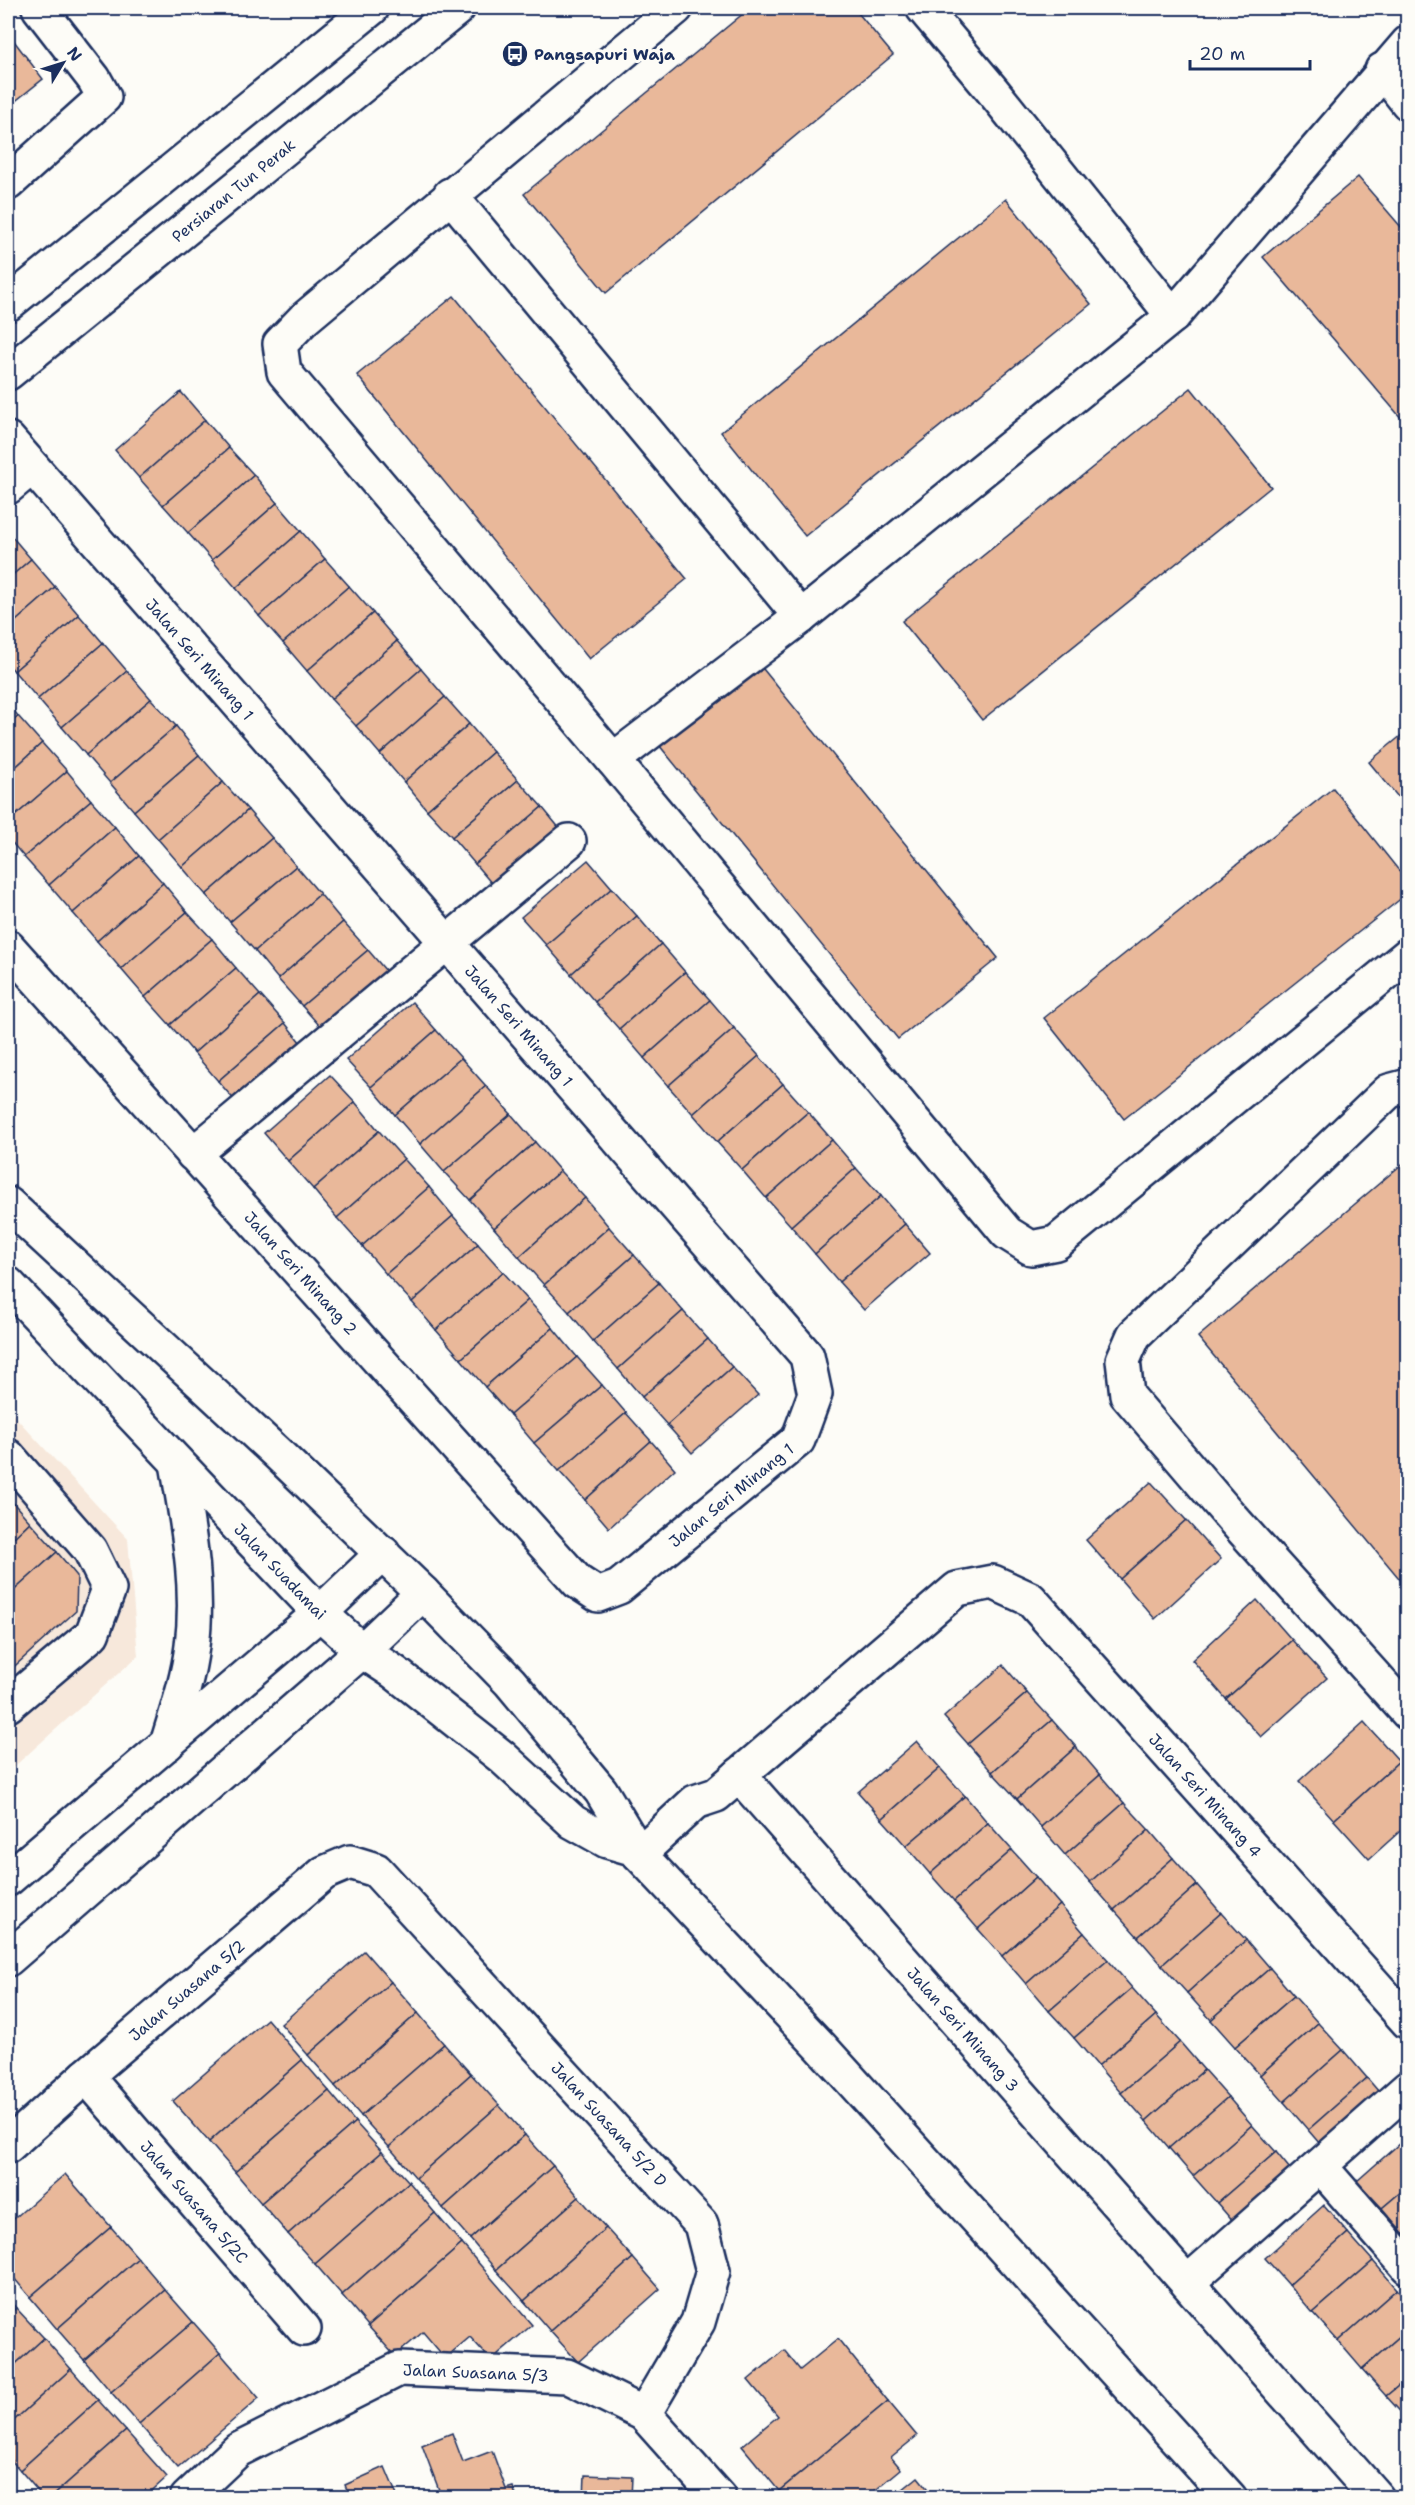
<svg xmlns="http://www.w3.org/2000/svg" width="1415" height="2505" font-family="'Shantell Sans',sans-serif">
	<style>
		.built { fill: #f7e8db }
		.building { fill: #e9b89a; stroke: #1b2f5e; stroke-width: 1.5 }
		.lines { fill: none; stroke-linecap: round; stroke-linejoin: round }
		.minor-casing { stroke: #1b2f5e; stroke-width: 38 }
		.major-casing { stroke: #1b2f5e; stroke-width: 38 }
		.minor { stroke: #fdfcf7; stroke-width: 33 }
		.major { stroke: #fdfcf7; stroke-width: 33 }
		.labels { text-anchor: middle; stroke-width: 6; stroke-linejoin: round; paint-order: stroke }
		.poi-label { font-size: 16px; font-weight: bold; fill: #1b2f5e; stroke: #fdfcf7; text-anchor: start }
		.street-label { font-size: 16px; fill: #1b2f5e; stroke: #fdfcf7 }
	</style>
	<rect width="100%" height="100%" fill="#fdfcf7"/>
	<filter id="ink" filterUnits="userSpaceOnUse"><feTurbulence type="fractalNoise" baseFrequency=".0167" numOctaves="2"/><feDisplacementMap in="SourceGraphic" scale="12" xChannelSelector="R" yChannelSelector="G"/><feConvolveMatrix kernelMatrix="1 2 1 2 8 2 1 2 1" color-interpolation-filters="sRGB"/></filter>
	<g filter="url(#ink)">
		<!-- built -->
		<polygon class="built" points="8,1409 128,1539 138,1656 8,1772"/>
		<!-- building -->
		<g class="building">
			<polygon points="750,8 854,8 893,55 606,293 524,194"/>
			<polygon points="8,33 43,79 8,107"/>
			<polygon points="1358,177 1408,235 1408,426 1263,257"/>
			<polygon points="1006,199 1091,304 805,536 721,432"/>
			<polygon points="454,296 687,579 589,659 357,375"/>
			<polygon points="1191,388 1271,487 982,720 902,621"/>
			<polygon points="181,392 205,420 139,478 115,450"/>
			<polygon points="205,420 229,448 163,505 139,478"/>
			<polygon points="229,448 254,475 188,533 163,505"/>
			<polygon points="254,475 277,503 212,560 188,533"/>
			<polygon points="277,503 301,531 236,588 212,560"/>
			<polygon points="301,531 325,559 259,616 236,588"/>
			<polygon points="8,532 31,559 8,579"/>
			<polygon points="31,559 55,587 8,628 8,579"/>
			<polygon points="325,559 349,586 283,643 259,616"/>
			<polygon points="349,586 373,613 307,671 283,643"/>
			<polygon points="55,587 79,615 14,671 8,664 8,628"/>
			<polygon points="373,613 397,641 331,699 307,671"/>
			<polygon points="79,615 103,643 38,699 14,671"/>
			<polygon points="397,641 421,669 356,726 331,699"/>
			<polygon points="103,643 127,671 62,727 38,699"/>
			<polygon points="759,664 998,958 898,1039 659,745"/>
			<polygon points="421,669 445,697 380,754 356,726"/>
			<polygon points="127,671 151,699 86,755 62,727"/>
			<polygon points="445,697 469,724 404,782 380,754"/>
			<polygon points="151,699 176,726 110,783 86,755"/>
			<polygon points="8,703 18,716 8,725"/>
			<polygon points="18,716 42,743 8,774 8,725"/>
			<polygon points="469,724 493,752 427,810 404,782"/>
			<polygon points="176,726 199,755 134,811 110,783"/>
			<polygon points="1408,730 1408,809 1369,762"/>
			<polygon points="42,743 67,771 8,822 8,774"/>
			<polygon points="493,752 518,780 452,837 427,810"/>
			<polygon points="199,755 223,782 158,839 134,811"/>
			<polygon points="67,771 91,800 24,857 8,838 8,822"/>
			<polygon points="518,780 542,807 475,864 452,837"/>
			<polygon points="223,782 248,810 182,867 158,839"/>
			<polygon points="1333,788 1408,882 1408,893 1124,1119 1044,1018"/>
			<polygon points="91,800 115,827 49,885 24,857"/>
			<polygon points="542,807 565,835 499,892 475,864"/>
			<polygon points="248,810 272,838 206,895 182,867"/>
			<polygon points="115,827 139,856 73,913 49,885"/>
			<polygon points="272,838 296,866 230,922 206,895"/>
			<polygon points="139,856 163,883 97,941 73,913"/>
			<polygon points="588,860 612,888 546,945 521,917"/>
			<polygon points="296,866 320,894 255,951 230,922"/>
			<polygon points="163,883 187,912 121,969 97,941"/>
			<polygon points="612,888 637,916 571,974 546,945"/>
			<polygon points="320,894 343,922 278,979 255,951"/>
			<polygon points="187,912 212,939 145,997 121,969"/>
			<polygon points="637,916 661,944 595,1002 571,974"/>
			<polygon points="343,922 368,950 302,1006 278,979"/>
			<polygon points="212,939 236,968 170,1025 145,997"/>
			<polygon points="661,944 685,972 619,1029 595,1002"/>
			<polygon points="368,950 392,978 327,1034 302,1006"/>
			<polygon points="236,968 260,995 194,1053 170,1025"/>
			<polygon points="685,972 710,1000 644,1058 619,1029"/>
			<polygon points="260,995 285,1023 218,1081 194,1053"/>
			<polygon points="710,1000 734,1028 668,1086 644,1058"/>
			<polygon points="412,1002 436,1030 371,1087 346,1060"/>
			<polygon points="285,1023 308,1052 242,1109 218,1081"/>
			<polygon points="734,1028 759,1056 693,1114 668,1086"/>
			<polygon points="436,1030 461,1058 395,1115 371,1087"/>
			<polygon points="759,1056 783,1084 717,1142 693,1114"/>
			<polygon points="461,1058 486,1086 420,1144 395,1115"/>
			<polygon points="330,1075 355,1102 288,1161 264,1133"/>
			<polygon points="783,1084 808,1112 742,1170 717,1142"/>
			<polygon points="486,1086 511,1114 444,1172 420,1144"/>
			<polygon points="355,1102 379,1131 313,1189 288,1161"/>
			<polygon points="808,1112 832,1140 766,1198 742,1170"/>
			<polygon points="511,1114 535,1142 470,1200 444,1172"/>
			<polygon points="379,1131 404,1159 337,1218 313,1189"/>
			<polygon points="832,1140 856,1168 791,1226 766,1198"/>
			<polygon points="535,1142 560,1171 494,1228 470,1200"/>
			<polygon points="404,1159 429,1187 362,1246 337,1218"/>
			<polygon points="1408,1159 1408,1589 1198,1337"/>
			<polygon points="856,1168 881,1196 815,1254 791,1226"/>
			<polygon points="560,1171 585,1198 519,1257 494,1228"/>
			<polygon points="429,1187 453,1216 386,1274 362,1246"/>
			<polygon points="881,1196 905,1224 839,1282 815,1254"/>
			<polygon points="585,1198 609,1227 544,1285 519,1257"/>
			<polygon points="453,1216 478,1244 412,1302 386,1274"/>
			<polygon points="905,1224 930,1253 864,1310 839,1282"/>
			<polygon points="609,1227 634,1255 569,1312 544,1285"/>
			<polygon points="478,1244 503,1272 436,1330 412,1302"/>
			<polygon points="634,1255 659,1283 593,1341 569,1312"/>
			<polygon points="503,1272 528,1300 461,1359 436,1330"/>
			<polygon points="659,1283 683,1311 618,1369 593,1341"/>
			<polygon points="528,1300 553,1328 485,1387 461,1359"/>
			<polygon points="683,1311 708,1339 642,1397 618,1369"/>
			<polygon points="553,1328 577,1357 510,1415 485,1387"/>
			<polygon points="708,1339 732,1367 667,1425 642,1397"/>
			<polygon points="577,1357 602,1385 534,1443 510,1415"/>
			<polygon points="732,1367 758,1395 692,1453 667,1425"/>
			<polygon points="602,1385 626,1413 559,1471 534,1443"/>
			<polygon points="626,1413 651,1441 585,1500 559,1471"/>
			<polygon points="651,1441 675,1469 609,1528 585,1500"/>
			<polygon points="1151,1482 1186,1520 1120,1579 1086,1540"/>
			<polygon points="8,1497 30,1522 8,1543"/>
			<polygon points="1186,1520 1221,1559 1155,1619 1120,1579"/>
			<polygon points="30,1522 57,1552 8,1596 8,1543"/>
			<polygon points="57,1552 77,1576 76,1611 8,1672 8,1596"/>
			<polygon points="1257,1600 1292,1640 1226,1699 1192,1660"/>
			<polygon points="1292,1640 1327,1678 1261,1737 1226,1699"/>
			<polygon points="1003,1665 1027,1693 968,1744 944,1717"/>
			<polygon points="1027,1693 1052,1720 992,1772 968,1744"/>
			<polygon points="1052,1720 1076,1747 1017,1799 992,1772"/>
			<polygon points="1364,1722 1399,1761 1334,1820 1299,1781"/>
			<polygon points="917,1741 940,1768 882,1819 858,1792"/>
			<polygon points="1076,1747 1100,1775 1041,1827 1017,1799"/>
			<polygon points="1399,1761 1408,1770 1408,1824 1369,1859 1334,1820"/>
			<polygon points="940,1768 965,1796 906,1846 882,1819"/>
			<polygon points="1100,1775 1124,1803 1065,1855 1041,1827"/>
			<polygon points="965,1796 988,1823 930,1874 906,1846"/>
			<polygon points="1124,1803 1149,1830 1090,1882 1065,1855"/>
			<polygon points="988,1823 1012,1850 954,1901 930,1874"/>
			<polygon points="1149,1830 1173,1858 1114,1910 1090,1882"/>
			<polygon points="1012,1850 1036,1877 978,1929 954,1901"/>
			<polygon points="1173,1858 1197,1885 1138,1937 1114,1910"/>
			<polygon points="1036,1877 1060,1905 1002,1956 978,1929"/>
			<polygon points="1197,1885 1221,1913 1162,1965 1138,1937"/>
			<polygon points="1408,1888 1408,1900 1402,1893"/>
			<polygon points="1060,1905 1084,1933 1026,1984 1002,1956"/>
			<polygon points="1221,1913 1246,1940 1187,1993 1162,1965"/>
			<polygon points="1084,1933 1108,1960 1049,2011 1026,1984"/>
			<polygon points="1246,1940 1270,1968 1211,2020 1187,1993"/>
			<polygon points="364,1951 391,1982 308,2055 281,2024"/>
			<polygon points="1108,1960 1132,1988 1074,2038 1049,2011"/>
			<polygon points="1270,1968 1294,1996 1235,2047 1211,2020"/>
			<polygon points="391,1982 418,2013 335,2086 308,2055"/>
			<polygon points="1132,1988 1156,2015 1098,2066 1074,2038"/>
			<polygon points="1294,1996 1318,2023 1260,2075 1235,2047"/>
			<polygon points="418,2013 444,2044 361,2116 335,2086"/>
			<polygon points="1156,2015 1180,2042 1121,2093 1098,2066"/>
			<polygon points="267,2019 302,2060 209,2142 173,2101"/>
			<polygon points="1318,2023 1343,2050 1284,2102 1260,2075"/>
			<polygon points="1180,2042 1204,2070 1146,2121 1121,2093"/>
			<polygon points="444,2044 471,2074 389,2147 361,2116"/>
			<polygon points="1343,2050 1367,2078 1308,2130 1284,2102"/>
			<polygon points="302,2060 329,2091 235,2172 209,2142"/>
			<polygon points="1204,2070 1228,2097 1169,2148 1146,2121"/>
			<polygon points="471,2074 499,2105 416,2178 389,2147"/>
			<polygon points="1367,2078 1391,2106 1332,2158 1308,2130"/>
			<polygon points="329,2091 355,2122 261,2203 235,2172"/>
			<polygon points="1228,2097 1252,2125 1193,2176 1169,2148"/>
			<polygon points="499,2105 525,2135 443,2208 416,2178"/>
			<polygon points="355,2122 382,2152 288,2234 261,2203"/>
			<polygon points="1252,2125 1276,2152 1217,2203 1193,2176"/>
			<polygon points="525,2135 553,2166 470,2239 443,2208"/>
			<polygon points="1408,2136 1408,2186 1382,2208 1357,2181"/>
			<polygon points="382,2152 409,2182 315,2264 288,2234"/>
			<polygon points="1276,2152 1299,2180 1241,2231 1217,2203"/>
			<polygon points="553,2166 579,2197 496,2270 470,2239"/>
			<polygon points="65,2174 111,2227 30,2297 8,2271 8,2224"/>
			<polygon points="409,2182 435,2213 342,2295 315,2264"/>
			<polygon points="1408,2186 1408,2234 1406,2236 1382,2208"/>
			<polygon points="579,2197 606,2228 524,2301 496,2270"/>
			<polygon points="1324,2205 1348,2233 1289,2285 1265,2258"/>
			<polygon points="435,2213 462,2244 368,2326 342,2295"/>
			<polygon points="111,2227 138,2258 57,2329 30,2297"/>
			<polygon points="606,2228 633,2258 550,2331 524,2301"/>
			<polygon points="1348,2233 1373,2261 1313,2313 1289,2285"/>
			<polygon points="462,2244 532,2325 491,2360 470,2337 445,2358 423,2332 395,2356 368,2326"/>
			<polygon points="138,2258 165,2290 84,2360 57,2329"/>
			<polygon points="633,2258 660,2289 578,2362 550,2331"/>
			<polygon points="1373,2261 1397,2289 1338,2341 1313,2313"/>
			<polygon points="1397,2289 1408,2301 1408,2329 1362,2369 1338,2341"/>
			<polygon points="165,2290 193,2322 111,2392 84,2360"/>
			<polygon points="8,2299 16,2308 8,2316"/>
			<polygon points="16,2308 44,2338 8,2371 8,2316"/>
			<polygon points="193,2322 220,2353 139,2424 111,2392"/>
			<polygon points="1408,2329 1408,2378 1386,2396 1362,2369"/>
			<polygon points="44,2338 71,2369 8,2426 8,2371"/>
			<polygon points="838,2339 888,2401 779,2491 742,2446 778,2416 748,2380 784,2350 800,2370"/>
			<polygon points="220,2353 259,2398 178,2468 139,2424"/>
			<polygon points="71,2369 98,2400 20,2470 8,2457 8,2426"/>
			<polygon points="1408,2378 1408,2420 1386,2396"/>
			<polygon points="98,2400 126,2431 50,2498 44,2498 20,2470"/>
			<polygon points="888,2401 917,2436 891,2457 901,2469 866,2498 784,2498 779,2491"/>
			<polygon points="126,2431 167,2477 144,2498 50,2498"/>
			<polygon points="452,2433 463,2462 492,2451 506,2489 513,2487 517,2498 442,2498 422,2445"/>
			<polygon points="385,2467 398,2498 350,2498 345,2485"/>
			<polygon points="585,2475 632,2477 631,2498 584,2498"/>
			<polygon points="918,2477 935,2498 892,2498"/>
		</g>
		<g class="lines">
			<!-- minor casing -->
			<g class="minor-casing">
				<g id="minor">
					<polyline points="676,8 304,319 280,344 284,372 613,760 1007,1233 1031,1248 1056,1243 1408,955"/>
					<polyline points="923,8 992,90 1173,316"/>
					<polyline points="1382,70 1408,103"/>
					<polyline points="8,183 104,97 94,79 39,8"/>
					<polyline points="450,195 801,617"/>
					<polyline points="8,304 372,8"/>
					<path id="s1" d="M8 373 458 8"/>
					<path id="s2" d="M8 439 807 1356 815 1394 798 1440 619 1587 598 1595 578 1582 8 947"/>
					<polyline points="8,487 32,467"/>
					<polyline points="613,760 801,617 1173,316 1408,43"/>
					<polyline points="1408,1086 1389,1091 1134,1335 1123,1360 1127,1395 1232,1518 1408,1713"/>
					<polyline points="193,1154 569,841"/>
					<polyline points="8,1456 90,1550 109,1589 92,1634 8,1705"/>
					<polyline points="423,1593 510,1682 601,1791 639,1854 821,2047 1230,2498"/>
					<polyline points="362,1651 394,1672 502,1757 573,1822 607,1841 635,1849"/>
					<path id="s3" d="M739 1775 1377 2498"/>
					<path id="s4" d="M639 1854 695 1802 716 1795 957 1589 993 1582 1030 1599 1408 2022"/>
					<path id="s5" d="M86 2076 304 2329"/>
					<path id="s6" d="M8 2146 86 2076 324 1873 350 1862 376 1870 701 2224 713 2271 698 2322 644 2414"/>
					<polyline points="1320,2166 1408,2267"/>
					<polyline points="1188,2282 1408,2088"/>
					<path id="s7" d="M187 2498 238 2450 399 2369 567 2376 644 2414 719 2498"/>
				</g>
			</g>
			<!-- major casing -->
			<g class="major-casing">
				<g id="major">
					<polyline points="8,1204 277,1453 423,1593 362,1651 8,1959"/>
					<path id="s8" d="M8 1284 320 1613 362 1651"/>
					<path d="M167 1744C177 1711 188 1679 192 1646 200 1584 187 1523 177 1463"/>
					<polyline points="8,1879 320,1613 383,1553"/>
				</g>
			</g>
			<!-- minor -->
			<use href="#minor" class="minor"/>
			<!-- major -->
			<use href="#major" class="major"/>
		</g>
	</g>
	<!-- icons -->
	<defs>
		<g id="bus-disc" transform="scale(1.35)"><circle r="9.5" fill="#1b2f5e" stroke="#fdfcf7"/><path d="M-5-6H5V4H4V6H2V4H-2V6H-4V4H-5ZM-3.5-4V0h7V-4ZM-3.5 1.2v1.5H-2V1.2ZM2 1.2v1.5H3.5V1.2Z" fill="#fff"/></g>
	</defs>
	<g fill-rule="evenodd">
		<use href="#bus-disc" x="515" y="54"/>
	</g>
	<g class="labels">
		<!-- poi labels -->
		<g class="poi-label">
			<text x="534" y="60">Pangsapuri Waja</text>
		</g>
		<!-- street labels -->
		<g class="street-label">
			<text dy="6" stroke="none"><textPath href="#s1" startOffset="290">Persiaran Tun Perak</textPath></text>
			<text dy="6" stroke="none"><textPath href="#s2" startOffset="292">Jalan Seri Minang 1</textPath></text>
			<text dy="6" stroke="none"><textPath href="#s2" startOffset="778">Jalan Seri Minang 1</textPath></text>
			<text transform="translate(301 1273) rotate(48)" y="6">Jalan Seri Minang 2</text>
			<text transform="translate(731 1495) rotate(-39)" y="6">Jalan Seri Minang 1</text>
			<text dy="6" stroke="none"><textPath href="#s8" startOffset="396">Jalan Suadamai</textPath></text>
			<text dy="6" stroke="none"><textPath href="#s4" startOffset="756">Jalan Seri Minang 4</textPath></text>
			<text dy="6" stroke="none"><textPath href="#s6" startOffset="237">Jalan Suasana 5/2</textPath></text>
			<text dy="6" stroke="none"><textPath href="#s3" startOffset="339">Jalan Seri Minang 3</textPath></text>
			<text dy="6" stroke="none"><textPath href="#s6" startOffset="818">Jalan Suasana 5/2 D</textPath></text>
			<text dy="6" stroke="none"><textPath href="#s5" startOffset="166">Jalan Suasana 5/2C</textPath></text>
			<text dy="6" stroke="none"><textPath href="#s7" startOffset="327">Jalan Suasana 5/3</textPath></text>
		</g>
	</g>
	<!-- margin -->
	<rect width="1415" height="2505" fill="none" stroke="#fdfcf7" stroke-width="30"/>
	<rect x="15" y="15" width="1385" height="2475" fill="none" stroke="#1b2f5e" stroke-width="2" filter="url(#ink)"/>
	<!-- north arrow -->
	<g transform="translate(63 63) rotate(52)" stroke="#fdfcf7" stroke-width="4.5" paint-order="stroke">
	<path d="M0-4.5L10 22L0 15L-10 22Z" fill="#1b2f5e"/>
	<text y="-9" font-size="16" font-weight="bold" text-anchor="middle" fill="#1b2f5e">N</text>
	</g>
	<!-- scale -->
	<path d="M1190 60v9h120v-9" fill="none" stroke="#1b2f5e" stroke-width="3"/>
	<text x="1199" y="60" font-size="18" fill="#1b2f5e" stroke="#fdfcf7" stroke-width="4.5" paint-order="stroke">20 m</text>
</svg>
